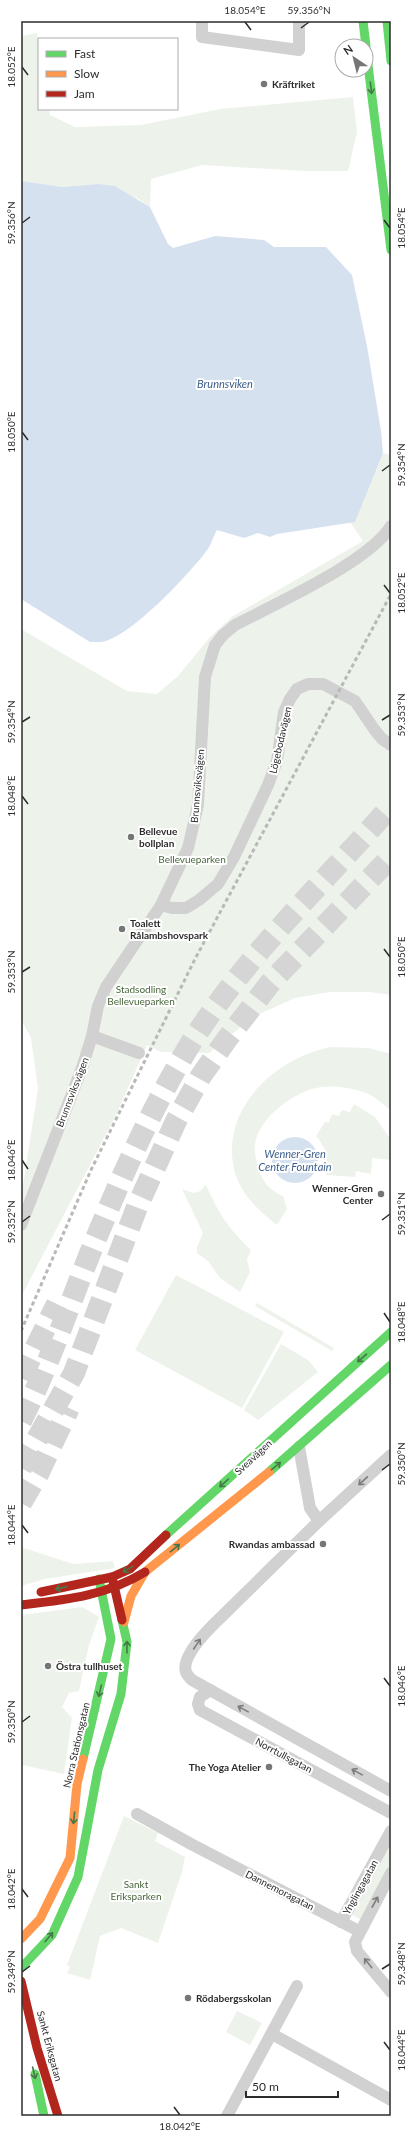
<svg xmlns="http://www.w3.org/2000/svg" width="412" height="2137" font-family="Lato,sans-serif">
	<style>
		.green { fill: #edf3ea }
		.water { fill: #d6e1f0 }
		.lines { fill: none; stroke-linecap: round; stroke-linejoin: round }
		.highway-tunnel { stroke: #d5d5d5; stroke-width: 22; stroke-dasharray: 22 11; stroke-linecap: butt }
		.street { stroke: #d1d1d1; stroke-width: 12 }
		.fast { stroke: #63d668; stroke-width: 9 }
		.slow { stroke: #ff974d; stroke-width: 9 }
		.jam { stroke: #b3261e; stroke-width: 9 }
		.rail { stroke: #b8b8b8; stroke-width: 3; stroke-dasharray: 4 3; stroke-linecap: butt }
		.oneway { stroke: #457847 }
		.oneway2 { stroke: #7e7e7e }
		.ticks { fill: none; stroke: #2c2c2c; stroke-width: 1.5 }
		.poi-dot { fill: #767676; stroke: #fff; stroke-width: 1.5 }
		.labels { text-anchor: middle; stroke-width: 4; stroke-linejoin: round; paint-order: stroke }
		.poi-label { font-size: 10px; font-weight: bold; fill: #2c2c2c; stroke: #fff; text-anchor: start }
		.street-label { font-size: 10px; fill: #2c2c2c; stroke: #fff }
		.park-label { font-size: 10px; fill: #47663b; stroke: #fff }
		.water-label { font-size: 11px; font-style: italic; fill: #3c5d8b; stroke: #fff }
		.neatline { fill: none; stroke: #2c2c2c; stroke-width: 1.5 }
		.ticks-label { font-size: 10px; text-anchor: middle; fill: #2c2c2c }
	</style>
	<rect width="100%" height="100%" fill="#fff"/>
	<!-- green -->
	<g class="green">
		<polygon points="37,33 39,48 39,109 49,109 50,115 75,127 141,125 220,109 353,97 357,132 348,171 304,171 202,165 151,179 150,207 137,198 98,184 62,187 23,182 21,181 21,36"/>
		<polygon points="383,453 391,455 391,995 370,992 330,992 295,998 253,1017 209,1053 161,1052 147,1045 116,1115 21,1297 21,1198 38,1089 31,1038 21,1019 21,629 127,691 157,694 178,676 211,636 233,616 363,541 350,522 355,521"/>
		<path d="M331 1047 369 1048 391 1054V1110C383 1105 375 1096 366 1093 350 1087 328 1084 312 1089 289 1096 259 1119 255 1144 254 1151 256 1161 258 1168 263 1182 269 1190 283 1196L287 1209 277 1225C260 1212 243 1196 236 1176 216 1113 273 1058 331 1047Z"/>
		<path d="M354 1104 375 1117 391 1140V1160L372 1158 371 1174 356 1171 355 1177 326 1175C329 1159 327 1149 316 1136L325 1122H329L332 1114 339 1116 342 1110 350 1112Z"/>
		<path d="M206 1185C219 1214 228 1228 251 1250L247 1260 250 1272 240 1292 220 1278 208 1261 197 1253V1247L203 1233 182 1189 194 1193 200 1191Z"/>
		<polygon points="176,1275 284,1332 242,1408 135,1350"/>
		<polygon points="257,1303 334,1348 332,1351 255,1306"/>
		<polygon points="281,1344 308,1360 318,1372 258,1420 244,1410"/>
		<polygon points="21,1547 73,1564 113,1561 115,1568 45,1579 21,1586"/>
		<polygon points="82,1607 99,1617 89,1645 79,1691 69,1693 62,1707 72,1718 64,1774 22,1765 21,1615"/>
		<polygon points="124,1816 158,1833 155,1841 185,1857 182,1872 158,1943 121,1928 100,1936 90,1980 67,1973 70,1967 67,1965"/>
		<polygon points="391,1835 391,1868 362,1920 348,1913"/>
		<polygon points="237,2011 262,2023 250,2045 226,2032"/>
	</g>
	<!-- water -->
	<g class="water">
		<path d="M21 181 62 187 98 184 115 186 150 207 168 244 173 248 215 236 264 240 274 247H326L352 275 367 346 381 431 383 453 355 522 277 534 270 537 258 533 244 538 217 530C213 536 212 543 208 549 190 573 131 637 102 642 99 642 94 642 90 642L21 599Z"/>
		<circle cx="295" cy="1160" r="23"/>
	</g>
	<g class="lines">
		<!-- highway-tunnel -->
		<g class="highway-tunnel">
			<polyline points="21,1378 57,1304"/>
			<path d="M21 1421C52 1359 73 1293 100 1229 124 1171 150 1113 182 1058 235 966 321 886 391 806"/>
			<polyline points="21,1468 74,1373 137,1207 176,1121 201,1076 227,1039 271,982 391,857"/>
			<polyline points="21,1503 38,1474 69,1408"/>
		</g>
		<!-- street -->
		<g class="street">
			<polyline points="202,21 202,37 299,50 299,21"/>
			<polyline points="161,905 172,908 186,908 199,900 218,884 234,857 268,785 277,761 284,712 290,699 297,689 308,684 323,684 355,701 374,729 382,739 391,745"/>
			<polyline points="92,1036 139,1053"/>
			<path d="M21 1225 82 1068 92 1036 98 1006 106 987 161 905 188 848 198 805 205 677 215 645 223 635 235 625C275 604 369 562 391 526"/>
			<polyline points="299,1447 310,1508 319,1521"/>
			<path d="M391 1455 319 1521 213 1625C204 1634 181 1658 186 1672 187 1675 190 1678 192 1680L391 1791"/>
			<polyline points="210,1690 200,1697 198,1704 200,1710 391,1813"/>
			<polyline points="137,1814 191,1844 359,1931"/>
			<polyline points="391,1873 355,1942 357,1951 391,1992"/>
			<polyline points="341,1922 391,1831"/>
			<polyline points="272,2034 391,2100"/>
			<polyline points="227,2116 297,1986"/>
		</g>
		<!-- fast -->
		<g class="fast">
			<polyline points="363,21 366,46"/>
			<polyline points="387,21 391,61"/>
			<polyline points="366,49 391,250"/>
			<polyline points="269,1472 391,1365"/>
			<polyline points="166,1535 391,1332"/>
			<polyline points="83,1759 111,1639 99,1579"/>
			<polyline points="21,1968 52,1935 78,1877 98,1770 121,1694 127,1642 122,1620"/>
			<polyline points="35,2074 44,2116"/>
		</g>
		<!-- slow -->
		<g class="slow">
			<polyline points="124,1622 131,1596 145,1572 269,1472"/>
			<polyline points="21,1939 40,1919 70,1858 77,1784 83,1759"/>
		</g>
		<!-- jam -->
		<g class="jam">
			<polyline points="41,1592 112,1577"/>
			<path d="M21 1605C65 1600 106 1596 145 1572"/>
			<polyline points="122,1620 112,1577 130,1569 166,1535"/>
			<polyline points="21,1981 37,2048 58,2116"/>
		</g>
		<!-- rail -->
		<polyline class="rail" points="21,1331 91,1170 195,959 391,594"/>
	</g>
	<!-- one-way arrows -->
	<defs><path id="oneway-shaft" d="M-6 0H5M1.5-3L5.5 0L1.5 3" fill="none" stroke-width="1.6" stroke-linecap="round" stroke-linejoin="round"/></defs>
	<g class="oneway">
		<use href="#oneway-shaft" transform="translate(371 88) rotate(83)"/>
		<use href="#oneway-shaft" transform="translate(362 1358) rotate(139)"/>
		<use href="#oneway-shaft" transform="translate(276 1466) rotate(-39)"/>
		<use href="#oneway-shaft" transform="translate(224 1483) rotate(138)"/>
		<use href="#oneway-shaft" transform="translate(175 1548) rotate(-39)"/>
		<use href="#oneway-shaft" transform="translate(128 1569) rotate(151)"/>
		<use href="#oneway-shaft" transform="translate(61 1588) rotate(167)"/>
		<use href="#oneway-shaft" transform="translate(127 1647) rotate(-90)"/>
		<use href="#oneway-shaft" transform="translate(100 1691) rotate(103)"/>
		<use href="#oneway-shaft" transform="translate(74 1818) rotate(96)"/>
		<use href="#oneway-shaft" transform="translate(49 1937) rotate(-50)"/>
		<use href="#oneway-shaft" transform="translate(34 2073) rotate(77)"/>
	</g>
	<g class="oneway2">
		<use href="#oneway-shaft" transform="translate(363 1481) rotate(137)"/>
		<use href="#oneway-shaft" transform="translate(197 1644) rotate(-56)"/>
		<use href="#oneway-shaft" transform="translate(243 1709) rotate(-151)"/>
		<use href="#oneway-shaft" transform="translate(357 1772) rotate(-151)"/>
		<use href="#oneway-shaft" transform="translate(375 1902) rotate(-61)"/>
		<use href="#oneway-shaft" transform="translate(368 1963) rotate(-129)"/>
	</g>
	<!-- ticks -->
	<path class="ticks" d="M245 22 251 30M301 28 309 22M22 67 28 75M384 220 390 228M22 223 30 217M22 432 28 440M382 471 390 465M384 585 390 593M382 720 390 715M22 722 30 717M22 796 28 804M384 949 390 957M22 972 30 967M22 1160 28 1169M382 1220 390 1214M22 1222 30 1216M384 1313 390 1322M382 1470 390 1464M22 1525 28 1533M384 1678 390 1686M22 1722 30 1716M22 1889 28 1897M382 1969 390 1964M22 1972 30 1966M384 2042 390 2050M174 2107 180 2115"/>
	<!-- markers -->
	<g class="poi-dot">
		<circle cx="264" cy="84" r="4"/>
		<circle cx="131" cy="837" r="4"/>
		<circle cx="122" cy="929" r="4"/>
		<circle cx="381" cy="1194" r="4"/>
		<circle cx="323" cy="1544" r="4"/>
		<circle cx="48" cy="1666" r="4"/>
		<circle cx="269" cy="1767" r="4"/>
		<circle cx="188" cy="1998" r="4"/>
	</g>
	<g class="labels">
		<!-- poi labels -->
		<g class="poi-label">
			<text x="272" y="88">Kräftriket</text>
			<text x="139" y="835">Bellevue<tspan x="139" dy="12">bollplan</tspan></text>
			<text x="130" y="927">Toalett<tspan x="130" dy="12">Rålambshovspark</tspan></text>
			<text x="373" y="1192" text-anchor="end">Wenner-Gren<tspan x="373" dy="12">Center</tspan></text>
			<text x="315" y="1548" text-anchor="end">Rwandas ambassad</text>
			<text x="56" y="1670">Östra tullhuset</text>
			<text x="261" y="1771" text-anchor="end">The Yoga Atelier</text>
			<text x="196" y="2002">Rödabergsskolan</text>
		</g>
		<!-- street labels -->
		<g class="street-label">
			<text transform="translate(280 740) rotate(-77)" y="4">Lögebodavägen</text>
			<text transform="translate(197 786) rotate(-85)" y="4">Brunnsviksvägen</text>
			<text transform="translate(72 1092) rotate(-69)" y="4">Brunnsviksvägen</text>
			<text transform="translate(253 1457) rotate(-43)" y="4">Sveavägen</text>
			<text transform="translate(76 1745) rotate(-77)" y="4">Norra Stationsgatan</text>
			<text transform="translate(284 1755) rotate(28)" y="4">Norrtullsgatan</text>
			<text transform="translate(360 1887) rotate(-61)" y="4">Ynglingagatan</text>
			<text transform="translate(280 1890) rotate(27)" y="4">Dannemoragatan</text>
			<text transform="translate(50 2046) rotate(75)" y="4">Sankt Eriksgatan</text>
		</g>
		<!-- park labels -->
		<g class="park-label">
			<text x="192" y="863">Bellevueparken</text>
			<text x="141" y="993">Stadsodling<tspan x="141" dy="12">Bellevueparken</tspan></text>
			<text x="136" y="1888">Sankt<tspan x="136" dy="12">Eriksparken</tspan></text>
		</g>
		<!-- water labels -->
		<g class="water-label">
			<text x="225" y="388">Brunnsviken</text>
			<text x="295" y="1158">Wenner-Gren<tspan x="295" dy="13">Center Fountain</tspan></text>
		</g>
	</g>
	<!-- border -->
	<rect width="412" height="2137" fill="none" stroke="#ffffff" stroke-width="44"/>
	<!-- legend -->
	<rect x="38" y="38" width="140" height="72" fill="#ffffff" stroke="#ababab"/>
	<rect x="46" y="51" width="20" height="6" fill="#63d668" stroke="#ababab"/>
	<text x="74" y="58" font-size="12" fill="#2c2c2c">Fast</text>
	<rect x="46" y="71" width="20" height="6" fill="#ff974d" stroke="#ababab"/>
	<text x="74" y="78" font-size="12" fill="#2c2c2c">Slow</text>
	<rect x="46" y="91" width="20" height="6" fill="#b3261e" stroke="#ababab"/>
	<text x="74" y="98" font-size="12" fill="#2c2c2c">Jam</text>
	<!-- north arrow -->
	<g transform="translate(354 58) rotate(325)"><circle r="19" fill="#ffffff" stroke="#ababab"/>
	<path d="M0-3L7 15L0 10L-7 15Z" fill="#767676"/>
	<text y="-6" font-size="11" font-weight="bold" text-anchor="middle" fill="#2c2c2c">N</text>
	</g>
	<!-- scale -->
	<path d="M246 2091v6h92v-6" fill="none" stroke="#2c2c2c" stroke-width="2"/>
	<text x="252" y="2091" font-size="12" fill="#2c2c2c" stroke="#ffffff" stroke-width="3" paint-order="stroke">50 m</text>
	<rect x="22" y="22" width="368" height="2093" class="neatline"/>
	<g class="ticks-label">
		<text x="245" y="14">18.054°E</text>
		<text x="309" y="14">59.356°N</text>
		<text transform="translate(11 67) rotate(-90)" y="4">18.052°E</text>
		<text transform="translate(11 223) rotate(-90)" y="4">59.356°N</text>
		<text transform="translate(401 228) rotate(-90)" y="4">18.054°E</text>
		<text transform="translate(11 432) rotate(-90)" y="4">18.050°E</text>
		<text transform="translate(401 465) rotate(-90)" y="4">59.354°N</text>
		<text transform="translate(401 593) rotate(-90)" y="4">18.052°E</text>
		<text transform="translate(401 715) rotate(-90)" y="4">59.353°N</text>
		<text transform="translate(11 722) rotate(-90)" y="4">59.354°N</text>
		<text transform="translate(11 796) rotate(-90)" y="4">18.048°E</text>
		<text transform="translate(401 957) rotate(-90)" y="4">18.050°E</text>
		<text transform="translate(11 972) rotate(-90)" y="4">59.353°N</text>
		<text transform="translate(11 1160) rotate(-90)" y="4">18.046°E</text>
		<text transform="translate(401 1214) rotate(-90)" y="4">59.351°N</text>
		<text transform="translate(11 1222) rotate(-90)" y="4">59.352°N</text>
		<text transform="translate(401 1322) rotate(-90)" y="4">18.048°E</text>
		<text transform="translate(401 1464) rotate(-90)" y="4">59.350°N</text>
		<text transform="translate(11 1525) rotate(-90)" y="4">18.044°E</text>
		<text transform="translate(401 1686) rotate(-90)" y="4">18.046°E</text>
		<text transform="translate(11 1722) rotate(-90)" y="4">59.350°N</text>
		<text transform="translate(11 1889) rotate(-90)" y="4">18.042°E</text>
		<text transform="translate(401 1964) rotate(-90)" y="4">59.348°N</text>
		<text transform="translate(11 1972) rotate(-90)" y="4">59.349°N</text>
		<text transform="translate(401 2050) rotate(-90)" y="4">18.044°E</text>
		<text x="180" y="2130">18.042°E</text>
	</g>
</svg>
